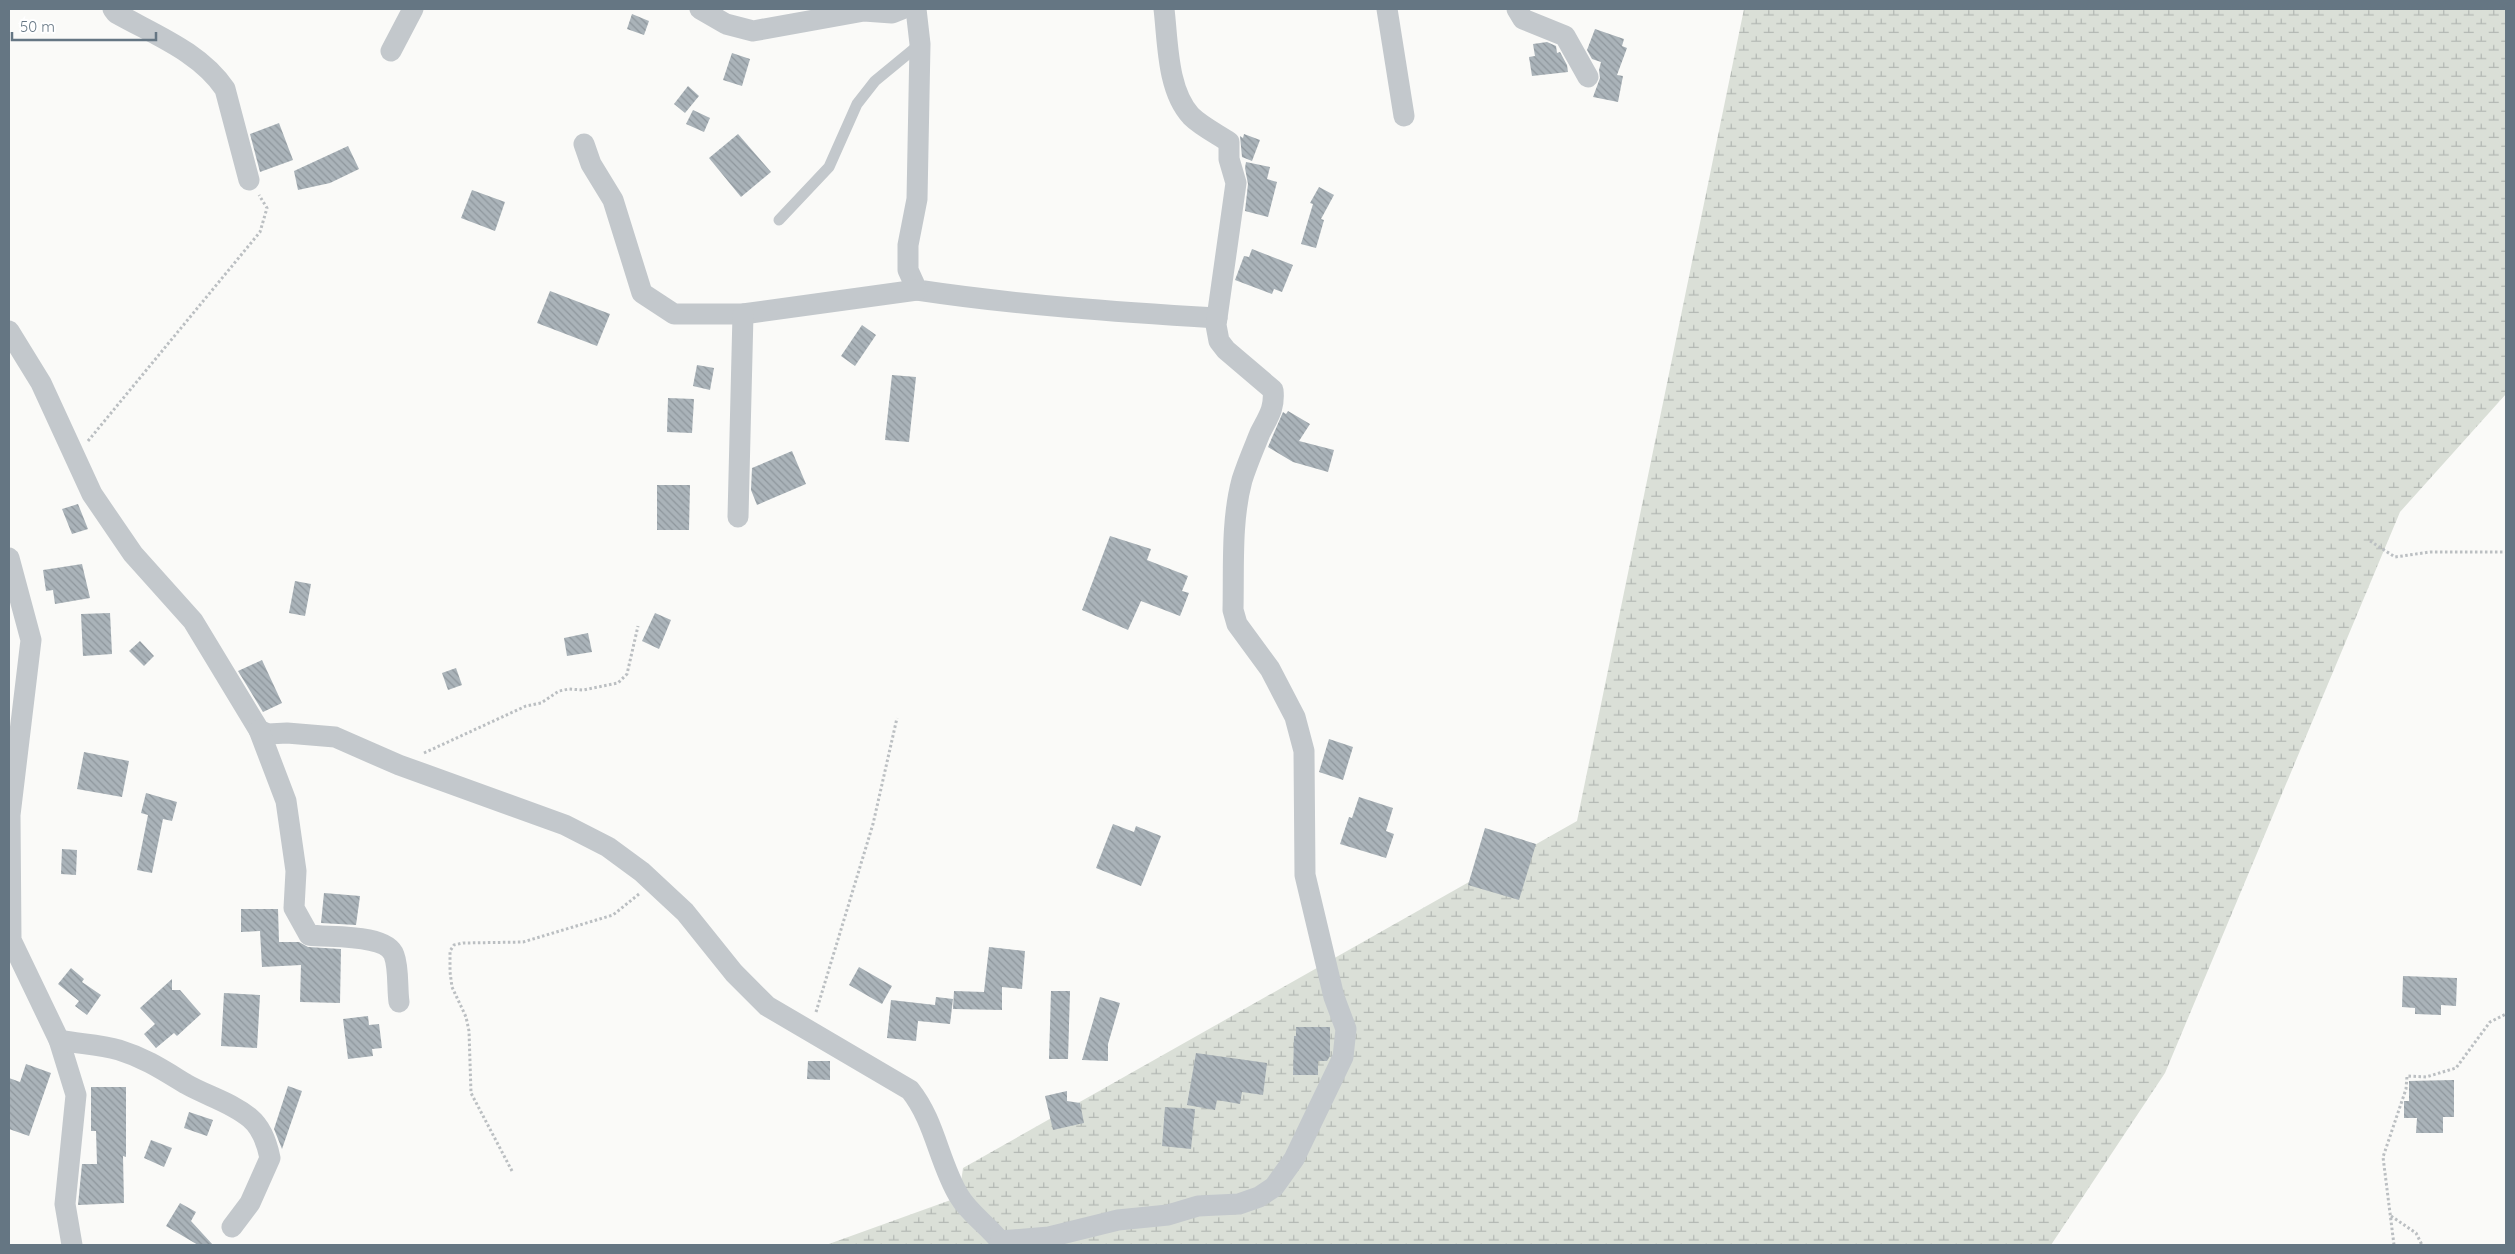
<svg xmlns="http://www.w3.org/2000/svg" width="2515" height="1254" font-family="Quicksand,sans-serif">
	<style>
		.wetland { fill: url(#wetland-marsh) }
		.building { fill: url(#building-back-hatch) }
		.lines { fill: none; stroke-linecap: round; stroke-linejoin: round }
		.path { stroke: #bbbfc2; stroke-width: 3; stroke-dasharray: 2.5 2.5; stroke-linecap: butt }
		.service { stroke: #c3c8cc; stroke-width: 11 }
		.minor { stroke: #c3c8cc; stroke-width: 21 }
	</style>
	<defs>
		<pattern id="wetland-marsh" width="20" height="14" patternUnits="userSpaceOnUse" patternTransform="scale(1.25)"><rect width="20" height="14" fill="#dadfd7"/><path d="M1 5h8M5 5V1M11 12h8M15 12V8" fill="none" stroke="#b4b9b4"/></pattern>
		<pattern id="building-back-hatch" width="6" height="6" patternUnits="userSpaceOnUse" patternTransform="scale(1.25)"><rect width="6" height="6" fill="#aab3b9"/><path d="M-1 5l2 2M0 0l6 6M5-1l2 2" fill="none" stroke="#8e969c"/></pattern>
	</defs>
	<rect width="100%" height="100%" fill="#fafaf8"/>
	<!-- wetland -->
	<polygon class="wetland" points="1744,9 2506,9 2506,394 2400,512 2165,1073 2051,1245 826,1245 959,1197 963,1168 1577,821"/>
	<!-- building -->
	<g class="building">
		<polygon points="632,14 649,21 644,35 627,29"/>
		<polygon points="1595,29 1624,39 1622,46 1627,48 1617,75 1623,76 1618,102 1593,97 1600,78 1599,70 1601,62 1592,59 1587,50"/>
		<polygon points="1547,42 1556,46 1557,53 1560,52 1567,65 1568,72 1532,76 1529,57 1535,56 1533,44"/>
		<polygon points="732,53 750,59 742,86 723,80"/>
		<polygon points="688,86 699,96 685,113 674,104"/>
		<polygon points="693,110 710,118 704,132 686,124"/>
		<polygon points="279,123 293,160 260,172 250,134"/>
		<polygon points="738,134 771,172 741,197 709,158"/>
		<polygon points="1244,134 1260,140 1252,161 1242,157 1240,136 1243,138"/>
		<polygon points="348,146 359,169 330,183 298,190 294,171"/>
		<polygon points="1246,162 1270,167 1267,179 1277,182 1268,217 1245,211 1248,184 1245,168"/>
		<polygon points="1319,187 1334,195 1321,219 1324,220 1316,248 1301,244 1313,204 1310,203"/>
		<polygon points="472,190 505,202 495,231 461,218"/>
		<polygon points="1252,249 1293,265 1282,292 1274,289 1272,294 1235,280 1244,256 1249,257"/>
		<polygon points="550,291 610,314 597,346 537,323"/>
		<polygon points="862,325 876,335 855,366 841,356"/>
		<polygon points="697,365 714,368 710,390 693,386"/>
		<polygon points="892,375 916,377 909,442 885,440"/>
		<polygon points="668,398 694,399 692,433 667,432"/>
		<polygon points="1288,411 1310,424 1299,441 1334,450 1328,472 1293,462 1268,447 1283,412 1286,414"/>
		<polygon points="792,451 806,484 757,505 751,490 752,468"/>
		<polygon points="657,485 690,485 689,530 657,530"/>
		<polygon points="78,504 88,529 72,534 62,509"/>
		<polygon points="1110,536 1151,549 1147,560 1188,576 1182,591 1189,593 1180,616 1141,601 1128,630 1082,610"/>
		<polygon points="82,564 90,598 55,604 53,590 46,591 43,570"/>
		<polygon points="295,581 311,584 305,616 289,613"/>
		<polygon points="110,613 112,654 83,656 81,614"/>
		<polygon points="655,613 671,620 659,649 642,641"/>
		<polygon points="588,633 592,652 567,656 564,638"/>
		<polygon points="140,641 154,656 144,666 129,651"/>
		<polygon points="262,660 282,703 263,712 238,671"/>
		<polygon points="456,668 462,685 448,690 442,673"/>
		<polygon points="1329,739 1353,747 1343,780 1319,772"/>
		<polygon points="84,752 129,761 122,797 77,789"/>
		<polygon points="146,793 177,802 172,821 163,819 152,873 137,870 148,815 141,813"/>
		<polygon points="1359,797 1393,808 1386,831 1394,834 1386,858 1340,844 1349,817 1352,818"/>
		<polygon points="1113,824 1134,832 1136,826 1161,836 1141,886 1096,868"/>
		<polygon points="1485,828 1536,844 1519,900 1468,885"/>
		<polygon points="62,849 77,850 76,875 61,874"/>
		<polygon points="324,893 360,896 356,925 321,923"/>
		<polygon points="241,909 278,909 279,942 299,942 308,947 341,949 340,1003 300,1002 301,965 262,967 260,931 241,932"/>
		<polygon points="989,947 1025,951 1022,989 1002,987 1002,1010 953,1009 954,991 984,992"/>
		<polygon points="859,967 892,986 882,1004 849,985"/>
		<polygon points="71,968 84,979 82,982 101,995 87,1015 75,1006 79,1001 58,984"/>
		<polygon points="2403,976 2457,978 2456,1006 2441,1005 2441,1015 2415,1014 2415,1008 2402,1007"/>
		<polygon points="172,979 172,990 180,990 201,1014 177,1036 174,1033 156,1048 144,1034 155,1024 140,1008"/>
		<polygon points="1051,991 1070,991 1068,1059 1049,1059"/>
		<polygon points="224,993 260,995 257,1048 221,1046"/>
		<polygon points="936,997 953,999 950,1024 918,1021 916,1041 887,1038 891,1000 935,1005"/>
		<polygon points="1100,997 1120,1003 1108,1044 1108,1061 1082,1060"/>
		<polygon points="368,1016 369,1025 379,1024 382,1048 372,1049 373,1056 348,1059 343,1019"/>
		<polygon points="1296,1027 1330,1027 1330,1056 1327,1061 1318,1061 1318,1075 1293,1075 1294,1036 1296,1036"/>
		<polygon points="1196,1053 1267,1063 1263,1095 1242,1092 1240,1104 1217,1100 1215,1110 1187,1105"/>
		<polygon points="808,1061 830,1061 830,1080 807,1079"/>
		<polygon points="26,1064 51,1073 29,1136 9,1129 9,1078 20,1082"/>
		<polygon points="2454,1080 2454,1117 2443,1117 2443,1133 2416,1133 2417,1118 2404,1118 2404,1101 2409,1101 2409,1081"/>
		<polygon points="288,1086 302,1091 282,1149 274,1129"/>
		<polygon points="91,1087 126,1087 126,1157 123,1156 124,1203 78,1205 82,1164 97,1164 96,1131 91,1131"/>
		<polygon points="1067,1091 1067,1101 1080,1103 1084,1123 1053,1130 1045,1096"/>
		<polygon points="1165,1107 1195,1109 1191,1149 1162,1146"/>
		<polygon points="189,1112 213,1120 207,1136 184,1128"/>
		<polygon points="151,1140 172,1148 164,1167 144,1158"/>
		<polygon points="180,1203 196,1212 191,1221 213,1245 198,1245 166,1226"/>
	</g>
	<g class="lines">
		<!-- path -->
		<g class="path">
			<polyline points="88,441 260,232 267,208 259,195"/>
			<polyline points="2370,541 2395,557 2430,552 2506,552"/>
			<polyline points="424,753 526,706 541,703 559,691 569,689 583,690 618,683 627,674 638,626"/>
			<polyline points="816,1012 873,824 897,718"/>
			<polyline points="512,1171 471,1093 469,1031 466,1017 452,987 450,972 450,951 454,945 463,943 523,942 613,915 639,894"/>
			<polyline points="2391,1216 2416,1233 2422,1245"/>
			<polyline points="2394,1245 2383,1157 2406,1089 2407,1076 2426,1077 2456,1068 2490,1022 2506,1014"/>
		</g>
		<!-- service -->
		<polyline class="service" points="779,220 829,167 857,104 875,81 920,44"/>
		<!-- minor -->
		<g class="minor">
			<path d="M113 9 116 13C155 35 200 52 225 89L249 180"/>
			<polyline points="700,9 726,24 753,31 864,11 892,13 902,9"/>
			<path d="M916 9 920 44 917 199 908 245V270L917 290C1017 305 1117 312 1217 318"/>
			<polyline points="1387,9 1404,116"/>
			<polyline points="1517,9 1523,19 1565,36 1588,77"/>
			<polyline points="391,51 413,9"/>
			<polyline points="584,144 591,164 613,200 642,293 674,314 743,314 917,290"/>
			<path d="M9 331 41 383 92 494 133 554 193 621 259 730 268 734 287 733 335 737 399 765 565 825 608 847 642 872 685 912 734 973 767 1006 910 1090C935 1121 939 1163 959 1196 970 1215 991 1227 1003 1245"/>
			<polyline points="738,517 743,314"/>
			<polyline points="9,558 31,640 10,815 11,940 59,1040 76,1095 65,1204 72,1245"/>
			<path d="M259 730 286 801 296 871 294 908 309 935C329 938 386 933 394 955 399 968 397 988 399 1002"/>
			<path d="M59 1040C78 1044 100 1044 119 1050 145 1058 163 1070 186 1084 207 1096 231 1102 250 1118 262 1128 267 1143 270 1158L250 1203 232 1227"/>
			<path d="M1000 1241 1049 1237 1118 1220 1168 1215 1198 1206 1239 1204 1259 1197 1274 1187 1294 1159 1343 1057 1346 1029 1334 997 1305 875 1304 751 1295 717 1270 669 1237 624 1233 610C1234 567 1231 521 1242 480 1247 464 1254 448 1260 433 1268 417 1275 409 1273 390L1226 350 1219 341 1216 325 1236 183 1229 159V142C1217 134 1201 126 1191 116 1167 90 1168 42 1164 9"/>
		</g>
	</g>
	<!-- border -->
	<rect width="2515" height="1254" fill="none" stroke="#657683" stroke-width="20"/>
	<!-- scale -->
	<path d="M12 32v8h144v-8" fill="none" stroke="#657683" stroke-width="2.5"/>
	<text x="20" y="32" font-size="15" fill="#657683" stroke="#ffffff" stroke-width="4" paint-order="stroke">50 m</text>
</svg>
